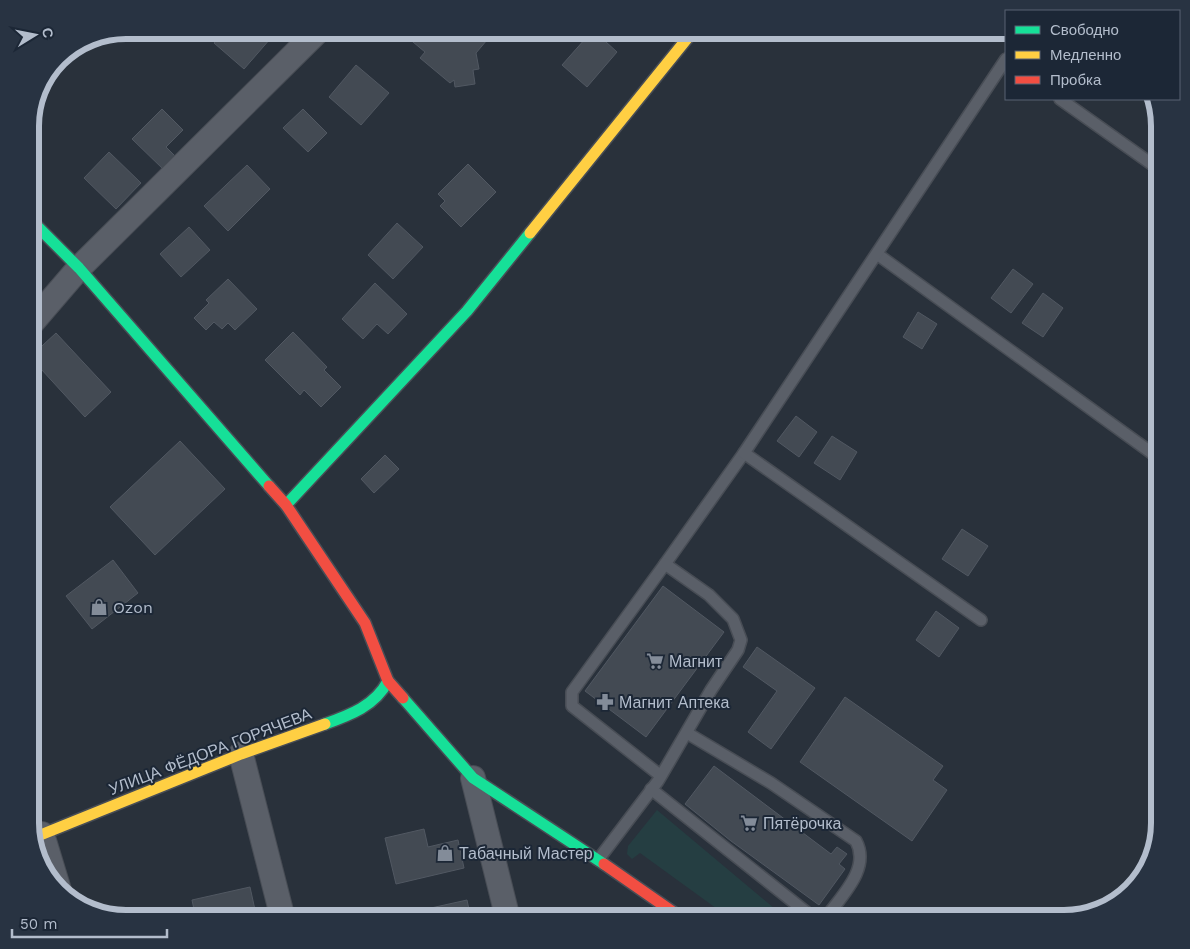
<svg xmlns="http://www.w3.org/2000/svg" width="1190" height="949" font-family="'Work Sans',sans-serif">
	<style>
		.green { fill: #253e42 }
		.building { fill: #434a53; stroke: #515862 }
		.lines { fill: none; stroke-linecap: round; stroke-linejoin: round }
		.lane-casing { stroke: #484d55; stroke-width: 14 }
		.street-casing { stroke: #484d55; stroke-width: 26 }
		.fast-casing { stroke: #484d55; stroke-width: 14 }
		.slow-casing { stroke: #484d55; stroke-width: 14 }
		.jam-casing { stroke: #484d55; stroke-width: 14 }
		.lane { stroke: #5a5f68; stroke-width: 11 }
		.street { stroke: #5a5f68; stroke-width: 24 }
		.fast { stroke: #16e098; stroke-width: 11 }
		.slow { stroke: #ffcf43; stroke-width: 11 }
		.jam { stroke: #f24e42; stroke-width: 11 }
		.labels { text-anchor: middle; stroke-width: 4; stroke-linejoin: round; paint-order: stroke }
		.poi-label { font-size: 16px; fill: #b3bdcc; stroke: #1c2736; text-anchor: start }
		.street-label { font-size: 16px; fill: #b3bdcc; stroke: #1c2736 }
		.rim { fill: none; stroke: #b3bdcc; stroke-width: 6 }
	</style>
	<rect width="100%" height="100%" fill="#29313b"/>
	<!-- green -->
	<polygon class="green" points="657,810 787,919 731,919 640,853 632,859 627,854 628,846"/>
	<!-- building -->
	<g class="building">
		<polygon points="225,30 276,30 277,31 244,69 214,43"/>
		<polygon points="414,30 476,30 487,40 476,53 479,69 473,70 475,84 455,87 454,80 450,83 420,58 425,52 407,37"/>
		<polygon points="593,30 617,52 587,87 562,65"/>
		<polygon points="356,65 389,93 361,125 329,97"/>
		<polygon points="162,109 183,130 166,147 177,158 164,170 132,139"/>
		<polygon points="303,109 327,133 308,152 283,128"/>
		<polygon points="109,152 141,183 116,209 84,178"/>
		<polygon points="468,164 496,192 461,227 440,206 445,201 438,194"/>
		<polygon points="247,165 270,189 228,231 204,206"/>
		<polygon points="397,223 423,247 393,279 368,255"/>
		<polygon points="189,227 210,250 181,277 160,254"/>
		<polygon points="1013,269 1033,284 1011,313 991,298"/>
		<polygon points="228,279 257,309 235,330 228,323 222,329 214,322 206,330 194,318 209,303 206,300"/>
		<polygon points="375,283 407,314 388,334 377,324 363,339 342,319"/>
		<polygon points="1043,293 1063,308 1043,337 1022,323"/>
		<polygon points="918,312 937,324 922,349 903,337"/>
		<polygon points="293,332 327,367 324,370 341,387 321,407 304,390 300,395 265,360"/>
		<polygon points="56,333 111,392 85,417 30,357"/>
		<polygon points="796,416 817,432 799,457 777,441"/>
		<polygon points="832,436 857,452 840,480 814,463"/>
		<polygon points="180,441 225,489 155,555 110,507"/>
		<polygon points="385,455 399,469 374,493 361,479"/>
		<polygon points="962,529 988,546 968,576 942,559"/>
		<polygon points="113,560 138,593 92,629 66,596"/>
		<polygon points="663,586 724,632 646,737 585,691"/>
		<polygon points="936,611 959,628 939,657 916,640"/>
		<polygon points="30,638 37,649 30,654"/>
		<polygon points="757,647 815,688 771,749 748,732 777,691 743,667"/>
		<polygon points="845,697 943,766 933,780 947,790 912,841 800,762"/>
		<polygon points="714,766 831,854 837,847 847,854 839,864 845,869 819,905 731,841 685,804"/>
		<polygon points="424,829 428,847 458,840 464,868 396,884 385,838"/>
		<polygon points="250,887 257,919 196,919 192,900"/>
		<polygon points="467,900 471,919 434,919 431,908"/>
	</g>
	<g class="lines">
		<!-- lane casing -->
		<g class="lane-casing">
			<g id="lane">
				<polyline points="1060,99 1160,170"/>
				<polyline points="877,254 1160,459"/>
				<polyline points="665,564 744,453"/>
				<polyline points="981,620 744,453 1006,59"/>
				<path d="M687 733 771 783 856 841C871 869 841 896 825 919"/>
				<polyline points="651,789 815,919"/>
				<polyline points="598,860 658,781 661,776 711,690 738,650 741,640 733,619 709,595 665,564 572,692 572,706 661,776"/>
			</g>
		</g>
		<!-- street casing -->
		<g class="street-casing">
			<g id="street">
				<polyline points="30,325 79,268 319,30"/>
				<polyline points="241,754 283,919"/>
				<polyline points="473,778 508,919"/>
				<polyline points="42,834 59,890"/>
			</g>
		</g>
		<!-- fast casing -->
		<g class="fast-casing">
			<g id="fast">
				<polyline points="30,219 79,268 269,486"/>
				<polyline points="286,505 467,311 530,233"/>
				<polyline points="403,698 473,778 604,864"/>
				<path d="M325 724C350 715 375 706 388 681"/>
			</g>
		</g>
		<!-- slow casing -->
		<g class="slow-casing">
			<g id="slow">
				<polyline points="530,233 694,30"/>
				<polyline points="33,838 241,754 325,724"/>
			</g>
		</g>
		<!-- jam casing -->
		<g class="jam-casing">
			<g id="jam">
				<polyline points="269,486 286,505 365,623 388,681 403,698"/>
				<polyline points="604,864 683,919"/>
			</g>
		</g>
		<!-- lane -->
		<use href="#lane" class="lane"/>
		<!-- street -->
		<use href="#street" class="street"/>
		<!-- fast -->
		<use href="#fast" class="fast"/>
		<!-- slow -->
		<use href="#slow" class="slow"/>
		<!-- jam -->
		<use href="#jam" class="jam"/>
	</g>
	<!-- icons -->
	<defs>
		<g id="shop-bare" transform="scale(1.35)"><path d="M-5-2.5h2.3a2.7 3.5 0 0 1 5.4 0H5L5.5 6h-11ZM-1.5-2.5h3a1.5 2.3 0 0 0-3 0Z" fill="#838c99" stroke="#1c2736" stroke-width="2.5" paint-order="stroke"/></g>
		<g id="supermarket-bare" transform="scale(1.35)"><path d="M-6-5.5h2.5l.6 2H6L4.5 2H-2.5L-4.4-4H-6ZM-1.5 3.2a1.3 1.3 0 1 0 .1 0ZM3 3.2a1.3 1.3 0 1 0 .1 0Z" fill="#838c99" stroke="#1c2736" stroke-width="2.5" paint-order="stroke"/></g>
		<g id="pharmacy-bare" transform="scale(1.35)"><path d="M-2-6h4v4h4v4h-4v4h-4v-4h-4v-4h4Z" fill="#838c99" stroke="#1c2736" stroke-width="2.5" paint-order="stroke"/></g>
	</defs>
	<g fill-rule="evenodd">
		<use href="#shop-bare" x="99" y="607"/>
		<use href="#supermarket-bare" x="655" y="661"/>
		<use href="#pharmacy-bare" x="605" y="702"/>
		<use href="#supermarket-bare" x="749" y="823"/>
		<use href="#shop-bare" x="445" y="853"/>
	</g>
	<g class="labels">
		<!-- poi labels -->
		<g class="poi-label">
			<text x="113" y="613">Ozon</text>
			<text x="669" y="667">Магнит</text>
			<text x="619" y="708">Магнит Аптека</text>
			<text x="763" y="829">Пятёрочка</text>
			<text x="459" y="859">Табачный Мастер</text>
		</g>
		<!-- street labels -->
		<g class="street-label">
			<text transform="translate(210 751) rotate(-21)" y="6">УЛИЦА ФЁДОРА ГОРЯЧЕВА</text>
		</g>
	</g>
	<!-- crop -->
	<path d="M0 0H1190V949H0ZM126 39H1064A87 87 0 0 1 1151 126V823A87 87 0 0 1 1064 910H126A87 87 0 0 1 39 823V126A87 87 0 0 1 126 39Z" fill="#283342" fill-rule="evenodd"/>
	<path class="rim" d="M126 39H1064A87 87 0 0 1 1151 126V823A87 87 0 0 1 1064 910H126A87 87 0 0 1 39 823V126A87 87 0 0 1 126 39Z"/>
	<!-- legend -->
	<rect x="1005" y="10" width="175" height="90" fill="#1c2736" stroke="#586372"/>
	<rect x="1015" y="26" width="25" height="8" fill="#16e098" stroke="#586372"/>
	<text x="1050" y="35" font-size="15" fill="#b3bdcc">Свободно</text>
	<rect x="1015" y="51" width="25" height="8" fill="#ffcf43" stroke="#586372"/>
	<text x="1050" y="60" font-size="15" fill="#b3bdcc">Медленно</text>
	<rect x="1015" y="76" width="25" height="8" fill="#f24e42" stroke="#586372"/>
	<text x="1050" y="85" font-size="15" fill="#b3bdcc">Пробка</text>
	<!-- north arrow -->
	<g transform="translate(35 35) rotate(80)" stroke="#1c2736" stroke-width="4" paint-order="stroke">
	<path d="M0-4L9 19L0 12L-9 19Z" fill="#b3bdcc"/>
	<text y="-8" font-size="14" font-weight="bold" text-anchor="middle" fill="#b3bdcc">С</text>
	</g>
	<!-- scale -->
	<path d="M12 929v8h155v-8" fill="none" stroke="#b3bdcc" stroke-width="2.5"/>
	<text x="20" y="929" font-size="15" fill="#b3bdcc" stroke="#1c2736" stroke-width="4" paint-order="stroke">50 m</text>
</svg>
